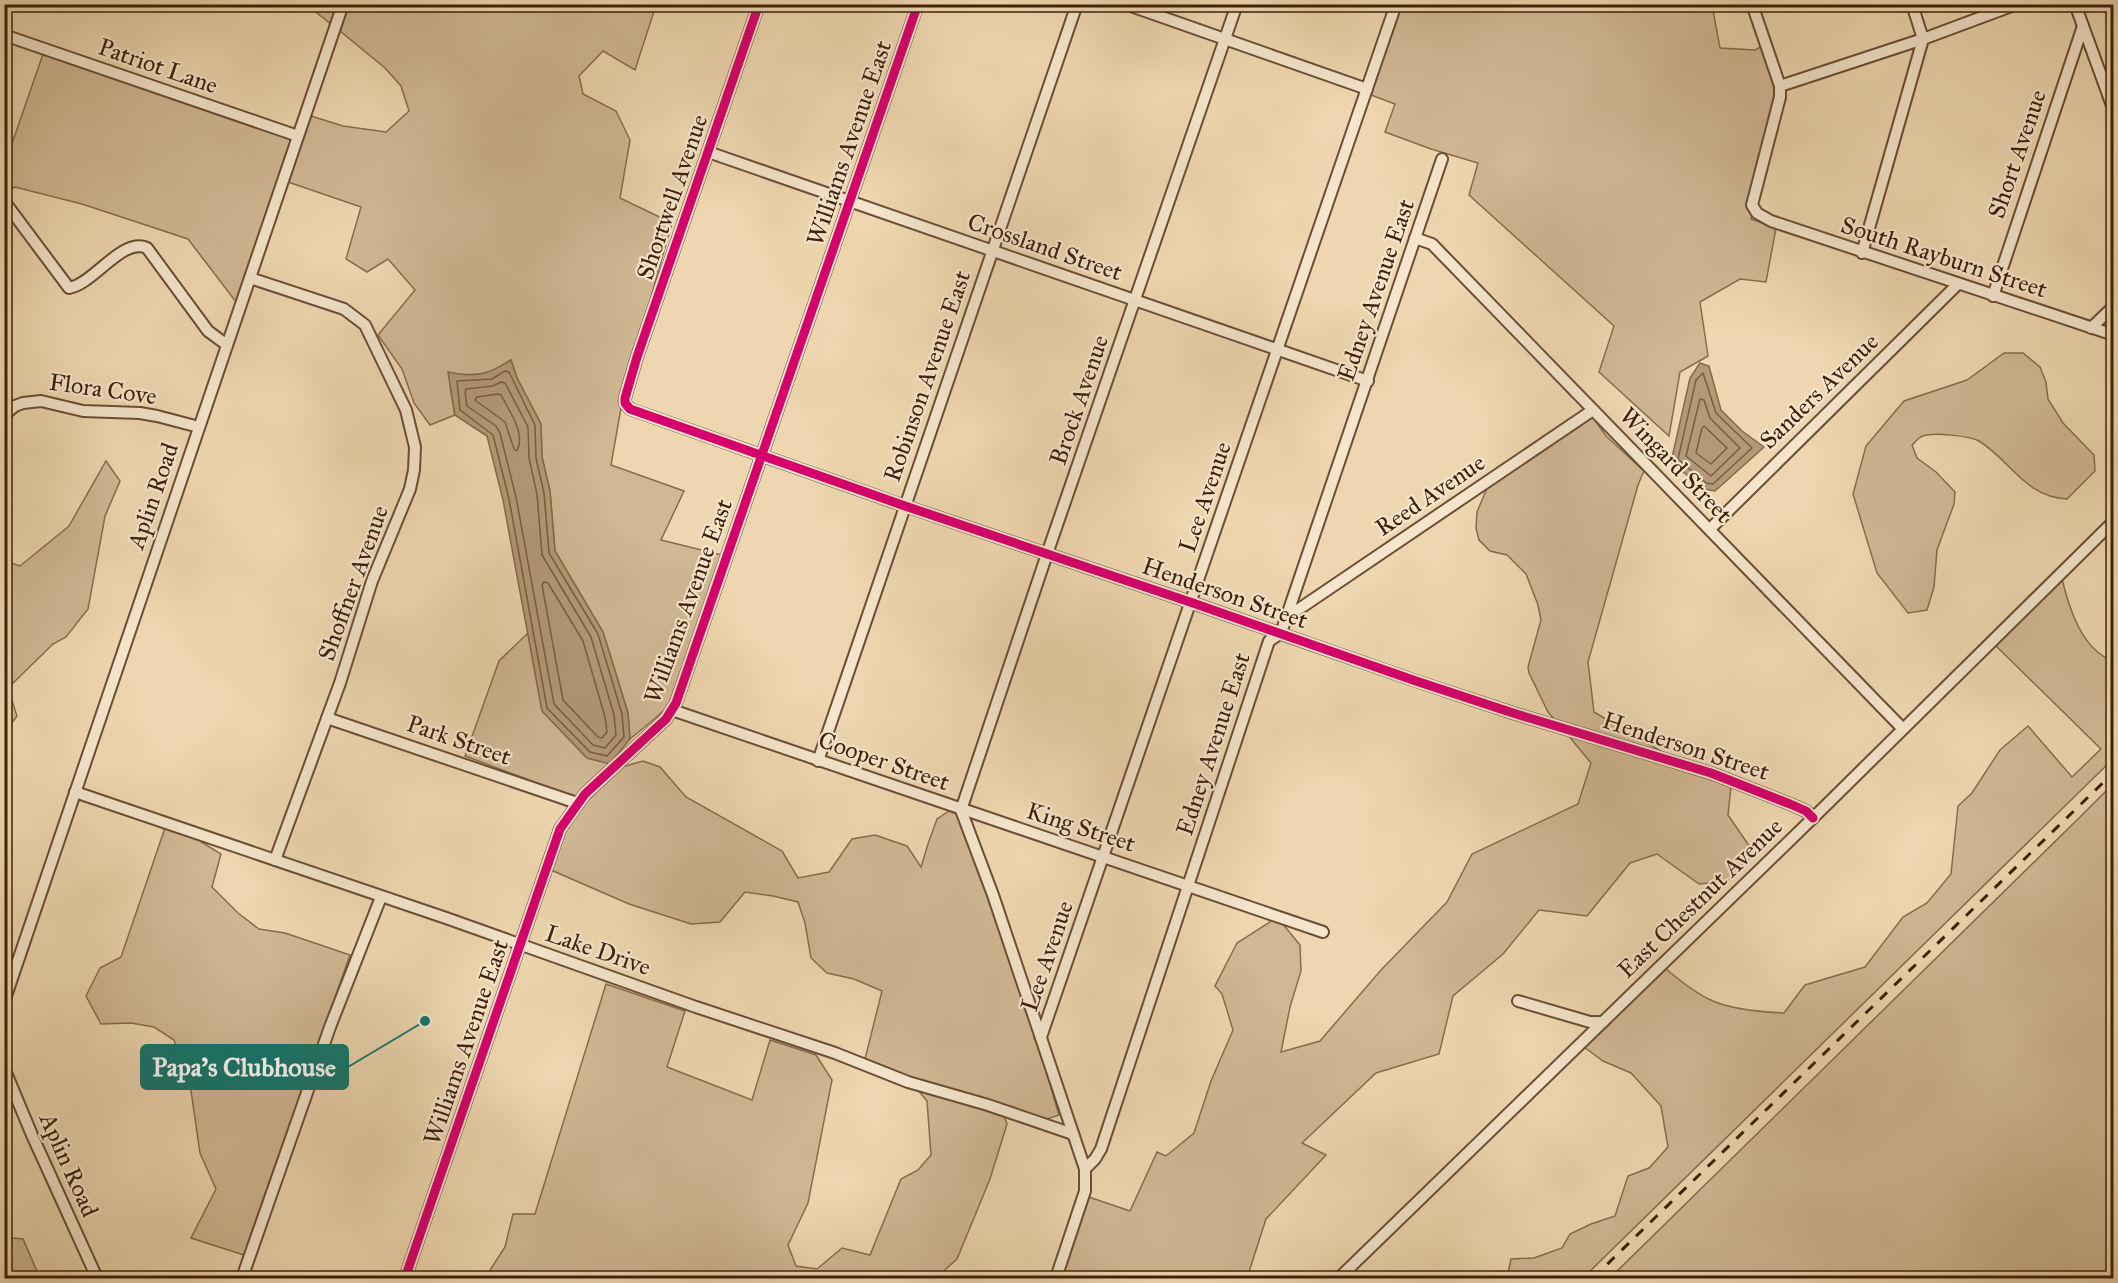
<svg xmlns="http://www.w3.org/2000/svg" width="2118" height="1283" font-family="'IM FELL Great Primer',serif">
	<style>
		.green { fill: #d0b894; stroke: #886c50; stroke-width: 1.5 }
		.water { fill: #b39978; stroke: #85694c; stroke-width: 1.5 }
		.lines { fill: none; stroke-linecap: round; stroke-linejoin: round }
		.shore { stroke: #7a5c42; stroke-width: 1.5 }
		.minor-casing { stroke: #6c4e34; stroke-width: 14 }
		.minor { stroke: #f4e5cc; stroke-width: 10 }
		.rail { stroke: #40200b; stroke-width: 3; stroke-dasharray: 10 10; stroke-linecap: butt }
		.cycleway-casing { stroke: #f4e5cc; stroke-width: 13 }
		.cycleway { stroke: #d6006c; stroke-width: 9 }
		.labels { text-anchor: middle; stroke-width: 4.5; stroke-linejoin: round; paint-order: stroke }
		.street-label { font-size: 24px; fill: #40200b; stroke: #f4e5cc }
		.leader { fill: none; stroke: #0f766e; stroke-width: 2 }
		.callout-dot { fill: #0f766e; stroke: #f4e5cc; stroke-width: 2 }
		.callout { fill: #0f766e; stroke: #0f766e; stroke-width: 2 }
		.callout-label { font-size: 26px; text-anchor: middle; font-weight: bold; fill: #fff }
	</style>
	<rect width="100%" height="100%" fill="#eed7b0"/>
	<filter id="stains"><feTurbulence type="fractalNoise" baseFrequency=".00333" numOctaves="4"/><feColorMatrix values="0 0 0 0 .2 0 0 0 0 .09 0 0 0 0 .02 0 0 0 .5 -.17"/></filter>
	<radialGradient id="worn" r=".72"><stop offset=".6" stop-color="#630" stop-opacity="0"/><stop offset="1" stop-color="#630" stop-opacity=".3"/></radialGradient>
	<!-- green -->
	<g class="green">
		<polygon points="311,5 338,5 331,24 317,13"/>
		<path d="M349 5H656L635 70 603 51 579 76 583 94 616 111 630 140 620 198 672 223 644 322 618 401 621 408 611 465 684 491 661 540 722 555 669 704C665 712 639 731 630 739L628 713 603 632 555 551 550 491 542 457 541 424 517 378 511 360 490 373 463 375 450 386 455 415 430 425 414 403 402 369 378 335 415 290 388 259 367 272 346 259 361 207 288 182 311 116 343 126 386 132 409 111 401 86 385 68 340 31Z"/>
		<polygon points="1402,5 1712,5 1720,48 1755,50 1762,46 1775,86 1775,96 1747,203 1752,215 1751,219 1776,228 1766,282 1740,279 1700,302 1708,356 1680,372 1669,436 1599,372 1614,326 1469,195 1478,163 1431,149 1385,132 1395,104 1371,95"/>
		<polygon points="43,54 292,139 236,302 188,239 82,204 15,187 5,193 5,164"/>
		<path d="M2004 353H2023L2040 367 2046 382 2048 399 2063 423 2094 455 2095 471 2067 499C2025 497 2011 461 1979 441 1970 436 1933 432 1923 436 1919 437 1915 442 1912 445L1917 458 1936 472 1955 492 1954 504 1937 550 1934 587 1927 610 1908 613 1877 573 1853 494 1866 446 1904 401 1967 380Z"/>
		<polygon points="1592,416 1606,436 1644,471 1638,485 1588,662 1594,712 1669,756 1556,721 1548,712 1529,673 1528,667 1541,620 1538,605 1526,574 1507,555 1490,551 1479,540 1476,528 1477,512 1488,486"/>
		<polygon points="106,461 120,481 105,516 88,609 66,637 53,644 8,688 17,716 5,732 5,561 20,566 69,526"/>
		<path d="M2062 579C2069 608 2082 650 2113 661V759L1583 1278H1507L1511 1259 1534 1258 1562 1248 1570 1234 1591 1224 1615 1216 1628 1176 1649 1168 1668 1147 1661 1106 1631 1073 1603 1061 1584 1047 1606 1026 1609 1025V1023L1665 968C1679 980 1696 994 1713 1001 1733 1010 1762 1012 1784 1013L1805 985 1865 967 1903 917 1927 903 1951 874 1958 806 1972 793 2000 750 2028 726 2072 777 2101 749 1995 645Z"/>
		<polygon points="528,633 542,711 587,758 611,763 575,797 465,756 499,661"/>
		<polygon points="1567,734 1731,786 1728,815 1754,853 1728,881 1699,884 1657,854 1630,863 1587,916 1539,910 1503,954 1453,996 1439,1054 1376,1073 1302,1143 1326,1155 1266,1219 1247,1278 1062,1278 1089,1197 1130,1211 1157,1152 1166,1156 1194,1133 1211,1081 1233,1030 1222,994 1215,986 1237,943 1273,920 1282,923 1300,945 1301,971 1290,1007 1281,1052 1320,1041 1381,970 1447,902 1472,854 1578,804 1591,763"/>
		<polygon points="643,761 660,767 686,797 782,851 798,878 829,872 852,839 875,835 907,846 921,867 928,844 937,819 949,811 957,814 988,896 1035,1036 1034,1039 1037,1040 1059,1115 1044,1120 909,1078 865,1059 882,991 854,979 827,973 811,958 805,923 798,902 773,896 745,892 720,922 691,924 629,904 551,870 565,831 579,809 622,767"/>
		<polygon points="2113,784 2113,1278 1610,1278 2079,818"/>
		<polygon points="165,828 192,836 221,854 212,887 238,913 259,929 285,933 350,955 244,1255 191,1238 216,1189 200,1153 191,1091 174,1040 154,1027 131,1023 101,1024 86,996 100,968 121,957"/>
		<polygon points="606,984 685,1011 667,1067 752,1100 770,1040 816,1055 832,1080 808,1203 788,1245 796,1266 817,1269 842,1248 870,1255 901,1179 918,1170 931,1155 927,1101 917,1089 1004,1116 1007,1124 990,1179 957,1259 936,1278 485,1278 505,1247 513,1214 535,1214"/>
		<polygon points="4,1237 23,1239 40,1278 5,1278"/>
	</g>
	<!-- water -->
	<g class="water">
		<path d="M511 360 517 378 541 424 542 457 550 491 555 551 603 632 628 713 630 739 610 764 587 758 542 711 503 500 487 436 455 415 448 372C476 378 487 375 511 360Z"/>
		<polygon points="1700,363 1709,366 1721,410 1742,431 1764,447 1715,491 1704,489 1671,462 1690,378"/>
	</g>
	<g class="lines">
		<!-- shore -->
		<g class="shore">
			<polygon points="505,371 509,372 535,425 536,458 544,493 549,553 598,634 622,714 624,737 607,756 590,752 547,708 509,499 493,435 460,410 457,381 492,379"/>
			<polygon points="1703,373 1716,413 1752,448 1713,484 1706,483 1678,459 1696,380"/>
			<polygon points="501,382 505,383 528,427 529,458 537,494 542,555 591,637 614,715 616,735 605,748 593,745 554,704 516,497 500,433 496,426 467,406 465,392 466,389 493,386"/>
			<path d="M498 394 501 395C509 411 526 433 517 451L514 449 505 422 475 400 477 397Z"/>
			<polygon points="1700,399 1704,400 1710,418 1740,448 1711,476 1686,456"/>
			<polygon points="1704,426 1727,448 1711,464 1696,453 1702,428"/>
			<polygon points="544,582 548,583 583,641 605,717 607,732 602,738 598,737 563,700 542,585"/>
		</g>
		<!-- minor casing -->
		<g class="minor-casing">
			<g id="minor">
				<polyline points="759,4 637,357 625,398 625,403 630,409 905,506 1190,602 1416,681 1513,713 1711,773 1790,804 1806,811 1813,818"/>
				<polyline points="1125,4 1367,89"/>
				<polyline points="1752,4 1780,86 1780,97 1752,205 1757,213 1771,221 2114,335"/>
				<polyline points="2075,4 2114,111"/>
				<polyline points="4,35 298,136"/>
				<polyline points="1780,86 1923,39 2017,4"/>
				<polyline points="708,152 1368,381"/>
				<path d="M4 201 69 288C95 283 122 237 147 248L208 331 227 345"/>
				<polyline points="1415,238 1432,244 1902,728"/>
				<polyline points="1862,253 1923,39 1912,4"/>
				<polyline points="250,278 344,309 365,325 406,410 415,447 414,470 410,489 372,581 340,683 275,860"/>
				<polyline points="1993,296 2083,26"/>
				<polyline points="2091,328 2114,306"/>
				<polyline points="4,415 15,406 23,403 41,401 83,411 140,413 157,416 199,427"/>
				<polyline points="1710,529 1958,284"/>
				<polyline points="1289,611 1297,610 1302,607 1593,410"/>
				<polyline points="672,710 1323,932"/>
				<polyline points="327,718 577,803"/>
				<polyline points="818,761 1077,4"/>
				<polyline points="75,792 446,918 696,1007 835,1053 908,1082 988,1105 1073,1134"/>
				<polyline points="961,810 1047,554 1237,4"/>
				<polyline points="961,810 993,895 1085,1169 1085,1191 1056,1278"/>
				<polyline points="1518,1001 1590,1022 1603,1022"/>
				<polyline points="4,1002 343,4"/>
				<polyline points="1041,1037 1396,4"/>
				<polyline points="4,1068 32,1135 97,1278"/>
				<polyline points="1085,1169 1095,1159 1101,1149 1269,641 1281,633 1442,159"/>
				<polyline points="242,1278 330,1027 381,897"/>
				<polyline points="405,1278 560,829 585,794 666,719 676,703 918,4"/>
				<polyline points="1339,1278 1813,818 2114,521"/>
			</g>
		</g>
		<!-- minor -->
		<use href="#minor" class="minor"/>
		<!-- rail -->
		<polyline class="rail" points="1593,1278 2114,772"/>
		<!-- cycleway casing -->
		<g class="cycleway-casing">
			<g id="cycleway">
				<polyline points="759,4 637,357 625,398 625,403 630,409 905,506 1190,602 1416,681 1513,713 1711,773 1790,804 1806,811 1813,818"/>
				<polyline points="405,1278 560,829 585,794 666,719 676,703 918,4"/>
			</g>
		</g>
		<!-- cycleway -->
		<use href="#cycleway" class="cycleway"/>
	</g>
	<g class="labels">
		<!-- street labels -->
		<g class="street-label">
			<text transform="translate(158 66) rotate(19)" y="8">Patriot Lane</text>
			<text transform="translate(849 143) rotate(-71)" y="8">Williams Avenue East</text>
			<text transform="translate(2017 154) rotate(-71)" y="8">Short Avenue</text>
			<text transform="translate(672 197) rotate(-71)" y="8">Shortwell Avenue</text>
			<text transform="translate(1045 247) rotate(19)" y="8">Crossland Street</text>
			<text transform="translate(1944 257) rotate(18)" y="8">South Rayburn Street</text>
			<text transform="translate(1376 290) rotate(-71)" y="8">Edney Avenue East</text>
			<text transform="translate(927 376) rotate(-71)" y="8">Robinson Avenue East</text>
			<text transform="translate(103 389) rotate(8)" y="8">Flora Cove</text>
			<text transform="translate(1819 391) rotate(-44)" y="8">Sanders Avenue</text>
			<text transform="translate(1079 400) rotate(-71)" y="8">Brock Avenue</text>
			<text transform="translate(1676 465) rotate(46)" y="8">Wingard Street</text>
			<text transform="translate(1430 495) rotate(-34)" y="8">Reed Avenue</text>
			<text transform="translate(153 496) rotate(-71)" y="8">Aplin Road</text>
			<text transform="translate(1205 497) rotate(-71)" y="8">Lee Avenue</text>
			<text transform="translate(353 583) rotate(-70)" y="8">Shoffner Avenue</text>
			<text transform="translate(1225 593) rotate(19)" y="8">Henderson Street</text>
			<text transform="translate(688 601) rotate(-70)" y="8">Williams Avenue East</text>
			<text transform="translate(459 740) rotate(19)" y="8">Park Street</text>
			<text transform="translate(1213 744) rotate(-72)" y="8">Edney Avenue East</text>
			<text transform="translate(1686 746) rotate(18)" y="8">Henderson Street</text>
			<text transform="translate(884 761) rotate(19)" y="8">Cooper Street</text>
			<text transform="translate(1081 827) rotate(18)" y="8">King Street</text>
			<text transform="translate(1700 898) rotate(-44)" y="8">East Chestnut Avenue</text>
			<text transform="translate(598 950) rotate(19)" y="8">Lake Drive</text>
			<text transform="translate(1047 956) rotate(-71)" y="8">Lee Avenue</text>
			<text transform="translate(466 1042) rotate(-71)" y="8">Williams Avenue East</text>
			<text transform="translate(69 1165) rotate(66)" y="8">Aplin Road</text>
		</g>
	</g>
	<!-- callouts -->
	<path class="leader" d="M425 1021L348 1067"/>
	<circle class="callout-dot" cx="425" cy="1021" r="6"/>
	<rect class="callout" x="141" y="1045" width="207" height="44" rx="6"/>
	<g class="callout-label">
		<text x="244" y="1076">Papa's Clubhouse</text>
	</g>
	<!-- margin -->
	<rect width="2118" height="1283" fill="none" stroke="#eed7b0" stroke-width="24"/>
	<rect x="6" y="6" width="2106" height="1271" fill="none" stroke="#40200b" stroke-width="3"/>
	<rect x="12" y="12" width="2094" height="1259" fill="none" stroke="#40200b" stroke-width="1.5"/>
	<rect width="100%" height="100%" filter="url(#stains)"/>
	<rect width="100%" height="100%" fill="url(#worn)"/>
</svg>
